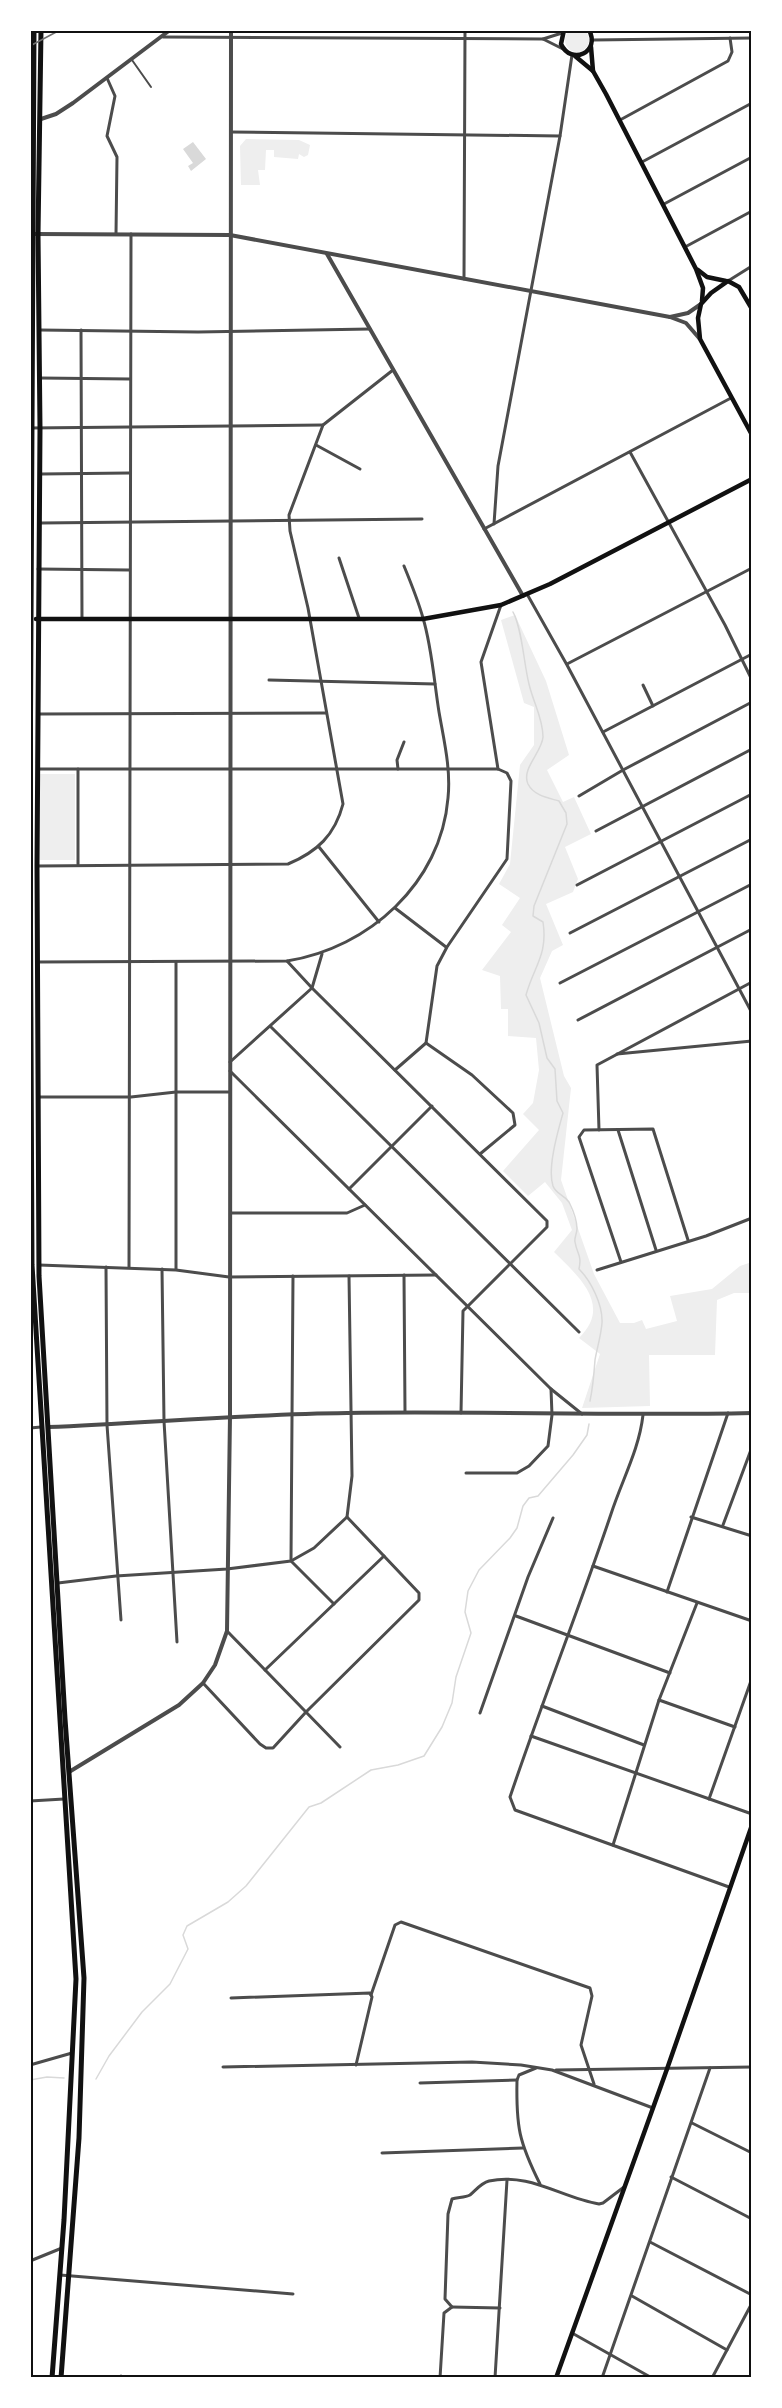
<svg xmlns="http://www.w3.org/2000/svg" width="782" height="2408" font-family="Ubuntu,sans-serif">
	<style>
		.green { fill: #eee }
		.water { fill: #d9d9d9 }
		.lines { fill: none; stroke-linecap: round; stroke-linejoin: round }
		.stream { stroke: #d9d9d9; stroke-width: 1.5 }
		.pedestrian { stroke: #4c4c4c; stroke-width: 2 }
		.minor { stroke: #4c4c4c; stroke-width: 3 }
		.tertiary { stroke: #4c4c4c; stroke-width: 4 }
		.secondary { stroke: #111; stroke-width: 4.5 }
		.trunk { stroke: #111; stroke-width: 5 }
		.rail { stroke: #707070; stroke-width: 1.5 }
		.neatline { fill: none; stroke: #111; stroke-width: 2 }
	</style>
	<rect width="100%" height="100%" fill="#fff"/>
	<!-- green -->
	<g class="green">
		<circle cx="577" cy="40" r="12"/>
		<polygon points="246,139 299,140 310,145 308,155 304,157 299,154 298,159 274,157 274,150 266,150 265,170 258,170 260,185 241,185 240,146"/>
		<path d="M515 615 546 681 569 755 547 770 563 802 574 797 591 834 565 847 578 879 573 892 546 904 563 945 552 951 540 978 564 1076 571 1088 561 1180 594 1274 620 1323H634L642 1320 646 1329 677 1321 670 1296 712 1289 740 1266 752 1262V1293H734L717 1300 715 1355H649L650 1406 582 1408 600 1354 579 1338C613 1305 578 1276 554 1252L572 1230 562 1203 545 1182 528 1196 503 1171 539 1130 523 1114 533 1103 539 1070 536 1038 508 1036V1009H501L500 976 482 970 511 932 502 925 520 898 499 884 510 864 520 765 534 745V707L524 703 501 620Z"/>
		<polygon points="36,774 75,774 75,860 37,860"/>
	</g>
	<!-- water -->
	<polygon class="water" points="193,142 206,159 191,171 188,166 193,163 183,149"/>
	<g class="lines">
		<!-- stream -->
		<g class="stream">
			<path d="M513 612C522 628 524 665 529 684 533 702 543 718 543 737 542 752 521 769 528 784 534 796 549 798 559 801L566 813 567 824 534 906 533 916 543 922C548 955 534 966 526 995L539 1023 547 1058 555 1069 557 1101 563 1113C558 1131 547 1168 553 1186 556 1194 564 1195 569 1202 573 1210 577 1220 577 1229 577 1233 574 1238 575 1242 577 1254 582 1255 579 1269 591 1281 603 1305 602 1323 601 1336 597 1348 595 1360 594 1374 593 1387 590 1401"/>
			<polyline points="96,2079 109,2056 142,2012 170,1984 188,1949 183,1935 187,1926 228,1902 246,1886 309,1807 321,1803 371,1770 398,1765 424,1756 442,1727 452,1703 456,1677 471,1633 465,1612 468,1591 479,1570 510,1538 517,1528 523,1506 529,1498 538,1496 573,1455 587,1435 589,1424"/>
			<polyline points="30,2080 47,2077 64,2078"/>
		</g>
		<!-- pedestrian -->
		<polyline class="pedestrian" points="132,60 151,87"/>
		<!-- minor -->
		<g class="minor">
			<polyline points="163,37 543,39 562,33"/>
			<polyline points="543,39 563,49"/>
			<polyline points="593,40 752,38"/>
			<polyline points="107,78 115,96 107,136 117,157 116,234"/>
			<polyline points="620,120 728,61 732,52 730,38"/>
			<polyline points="231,132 560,136"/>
			<polyline points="642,162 752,103"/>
			<polyline points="664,204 752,157"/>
			<polyline points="685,247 752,211"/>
			<polyline points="464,279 465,30"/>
			<polyline points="728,281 752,266"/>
			<polyline points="40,330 198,332 370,329"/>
			<polyline points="81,330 82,619"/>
			<polyline points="40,378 130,379"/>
			<polyline points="30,428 323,425"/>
			<polyline points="316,445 360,469"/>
			<polyline points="630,452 725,625 752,680"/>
			<polyline points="41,474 129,473"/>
			<polyline points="41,523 422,519"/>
			<polyline points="494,524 498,466 560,136 572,55"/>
			<polyline points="484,529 731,398"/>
			<polyline points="339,558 359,618"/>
			<polyline points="38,569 129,570"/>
			<polyline points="527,594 567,665 752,1013"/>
			<polyline points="567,664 752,568"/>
			<polyline points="269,680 435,684"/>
			<polyline points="643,685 653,706"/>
			<polyline points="39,714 326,713"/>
			<polyline points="603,732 752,654"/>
			<polyline points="38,769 498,769 507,773 511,781 507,859 447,947 437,966 426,1043 395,1070"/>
			<polyline points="78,769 78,864"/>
			<polyline points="398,769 397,760 404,742"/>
			<polyline points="498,769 481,662 501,605"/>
			<polyline points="579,796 623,770 752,702"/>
			<polyline points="596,831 752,749"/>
			<polyline points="319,847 379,922"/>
			<path d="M37 866 288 864C317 852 335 835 343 804L308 608 290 531 289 515 323 425 393 370"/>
			<polyline points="577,885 752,794"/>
			<polyline points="395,908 446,947"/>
			<polyline points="570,933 752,839"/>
			<polyline points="287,961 312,988 547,1221 547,1227 463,1311 461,1413"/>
			<path d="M37 962 287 961C369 948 441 883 448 798 451 769 444 741 439 712 434 681 432 648 423 618 418 600 411 583 404 566"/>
			<polyline points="560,983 752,884"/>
			<polyline points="578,1020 752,929"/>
			<polyline points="271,1027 579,1332"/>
			<polyline points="426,1043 472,1075 513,1113 515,1125 480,1154"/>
			<polyline points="617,1054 752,1041"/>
			<polyline points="230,1062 312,988 322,954"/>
			<polyline points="230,1071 551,1389 582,1414"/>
			<polyline points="39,1097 131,1097 176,1092 229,1092"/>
			<polyline points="599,1130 597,1065 752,982"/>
			<polyline points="618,1130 656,1250"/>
			<polyline points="349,1189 432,1106"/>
			<polyline points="231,1213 347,1213 365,1205"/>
			<polyline points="621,1262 579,1137 584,1130 653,1129 688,1240"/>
			<polyline points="39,1265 176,1270 229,1277 436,1275"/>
			<polyline points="106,1267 107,1425 121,1620"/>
			<polyline points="129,1267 131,234"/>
			<polyline points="162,1269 164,1421 177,1642"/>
			<polyline points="176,1269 176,962"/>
			<polyline points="597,1270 706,1236 752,1218"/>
			<polyline points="404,1275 405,1412"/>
			<polyline points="293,1276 291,1561 334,1604"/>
			<path d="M643 1415C639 1450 622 1480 611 1514 579 1609 542 1702 510 1797L515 1810 729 1887"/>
			<polyline points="30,1428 41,1427"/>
			<polyline points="466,1473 517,1473 529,1466 548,1446 552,1415 551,1389"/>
			<polyline points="691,1517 752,1536"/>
			<polyline points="723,1525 752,1447"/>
			<polyline points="593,1566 752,1621"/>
			<polyline points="58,1583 116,1576 227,1569 291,1561 314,1548 347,1517 352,1476 349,1276"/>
			<polyline points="667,1592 728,1413"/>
			<polyline points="516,1616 670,1673"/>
			<polyline points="227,1631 340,1747"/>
			<polyline points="265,1670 384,1556"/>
			<polyline points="203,1683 260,1744 266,1748 273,1748 306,1712 419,1600 419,1593 347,1517"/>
			<polyline points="659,1700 735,1727"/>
			<polyline points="542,1706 644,1745"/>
			<polyline points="480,1713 528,1577 553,1518"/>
			<polyline points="531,1736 752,1814"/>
			<polyline points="709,1799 752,1678"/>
			<polyline points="30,1801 64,1799"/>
			<polyline points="613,1845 659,1700 697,1603"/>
			<polyline points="371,1995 395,1925 401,1922 590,1988 592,1996 581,2045 594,2084"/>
			<polyline points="231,1998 370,1993 372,1997 356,2065"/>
			<polyline points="30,2065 72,2053"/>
			<polyline points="223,2067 472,2062 521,2065 552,2070 653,2108"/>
			<path d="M536 2068 519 2075 517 2080C516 2127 519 2142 540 2184"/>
			<polyline points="556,2070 752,2067"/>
			<polyline points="420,2083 517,2080"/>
			<polyline points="692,2123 752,2153"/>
			<polyline points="382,2153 523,2148"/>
			<polyline points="671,2177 752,2219"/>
			<polyline points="650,2242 752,2295"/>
			<polyline points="30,2261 62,2248"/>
			<polyline points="60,2275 293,2294"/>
			<polyline points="632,2296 727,2350"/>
			<polyline points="452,2307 500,2308"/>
			<polyline points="572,2333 652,2378"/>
			<polyline points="121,2378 121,2376"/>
			<path d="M440 2378 444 2313 452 2307 445 2299 448 2214 452 2199C457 2197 465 2198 470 2195 476 2190 481 2183 489 2181 529 2172 562 2198 599 2204L603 2203 624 2187"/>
			<polyline points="495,2378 507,2180"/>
			<polyline points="602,2378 710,2068"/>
			<polyline points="712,2378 752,2303"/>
		</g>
		<!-- tertiary -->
		<g class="tertiary">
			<polyline points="41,119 56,114 73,103 170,30"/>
			<polyline points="35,234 230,235 670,317 686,323 699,338"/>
			<polyline points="327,254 523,596"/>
			<polyline points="670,317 688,313 701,304"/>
			<path d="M48 1427C148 1423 247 1414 347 1413 482 1411 617 1416 752 1413"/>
			<polyline points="69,1772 179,1705 203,1683 215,1665 227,1631 230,1416 231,30"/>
		</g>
		<!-- secondary -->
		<g class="secondary">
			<path d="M564 30 561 44C571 66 601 52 589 30"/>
			<polyline points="591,47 593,71"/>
			<polyline points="575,56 593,71 606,94 696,269 703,288 702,301"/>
			<polyline points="698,270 707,277 726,281"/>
			<polyline points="752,309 739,287 728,281 711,293 701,304 698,318 700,339 752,435"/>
			<polyline points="36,619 423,619 501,605 550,584 752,479"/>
			<polyline points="556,2378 667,2069 752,1825"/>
		</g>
		<!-- trunk -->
		<g class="trunk">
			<polyline points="34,30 30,815 32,1265 76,1979 64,2220 52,2378"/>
			<polyline points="41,30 38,234 40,428 37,866 39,1276 65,1719 84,1978 79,2138 61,2378"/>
		</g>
		<!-- rail -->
		<polyline class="rail" points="30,46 60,30"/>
	</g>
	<!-- border -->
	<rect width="782" height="2408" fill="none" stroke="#ffffff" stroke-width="63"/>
	<rect x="32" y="32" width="718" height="2344" class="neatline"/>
</svg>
